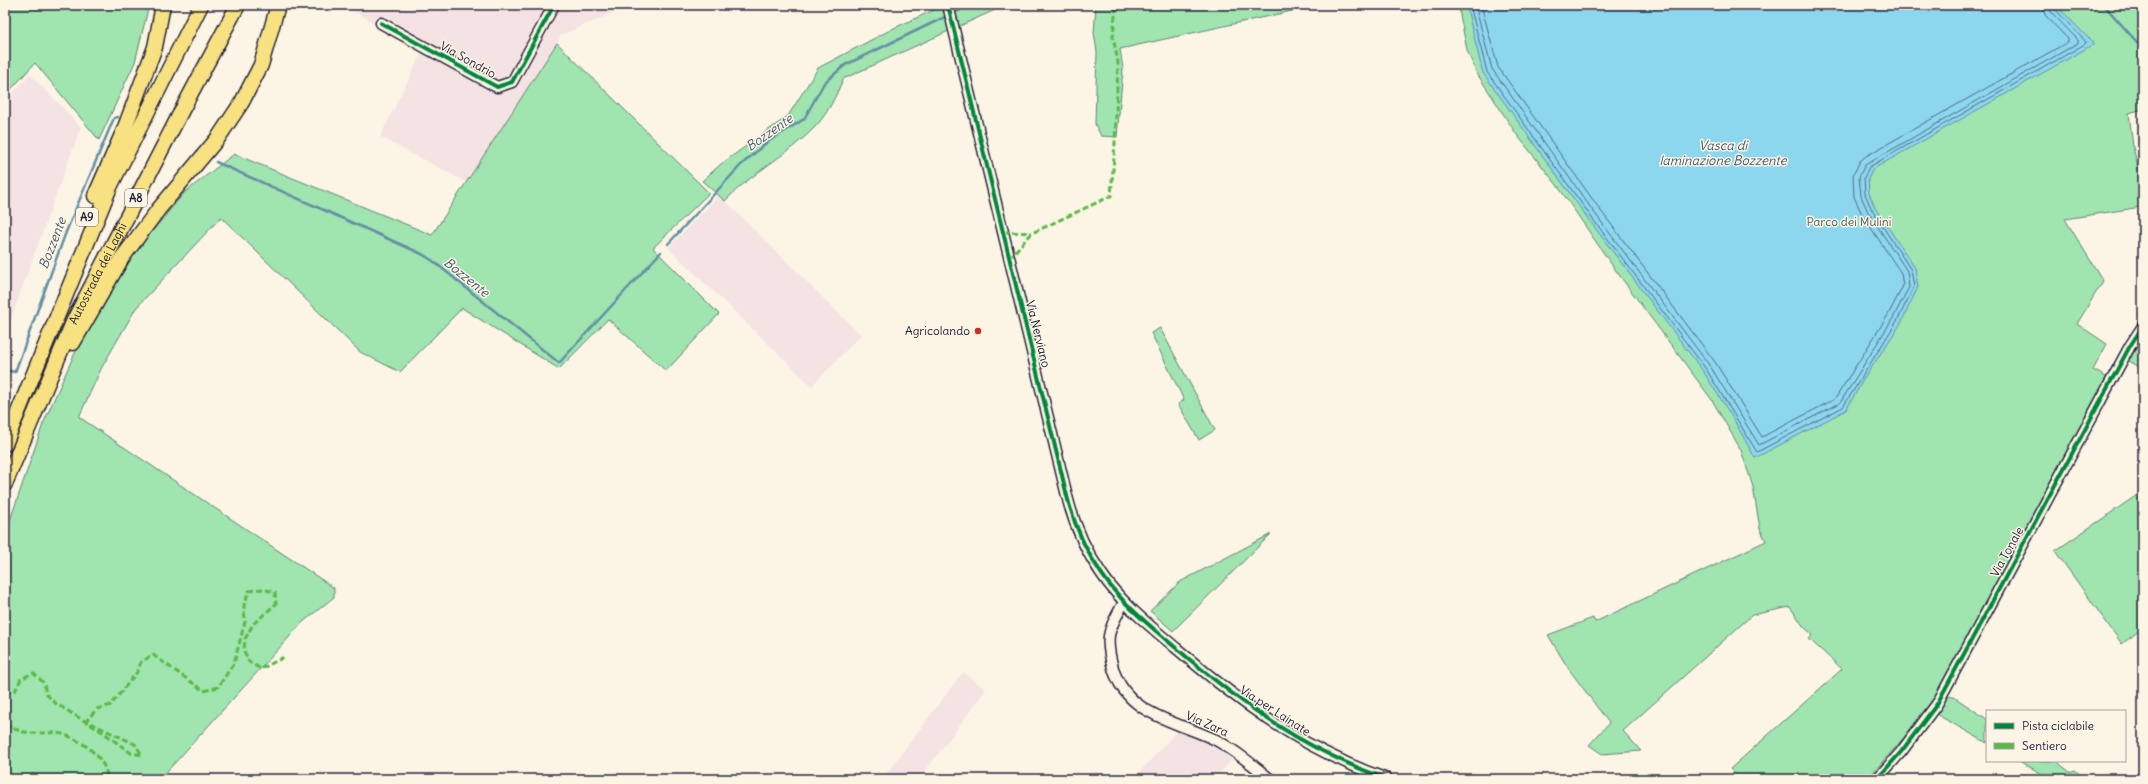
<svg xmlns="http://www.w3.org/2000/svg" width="2148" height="784" font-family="Delius,sans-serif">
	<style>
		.built { fill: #f5e3e4 }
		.green { fill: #a0e4af; stroke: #618375 }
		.water { fill: #8dd7ee; stroke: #628fa6 }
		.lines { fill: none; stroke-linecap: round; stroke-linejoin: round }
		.shore { stroke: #4d6a83; stroke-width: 1 }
		.stream { stroke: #628fa6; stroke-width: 2.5 }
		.minor-casing { stroke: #22223b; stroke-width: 13 }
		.highway-casing { stroke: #22223b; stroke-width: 17 }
		.minor { stroke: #fcf5e5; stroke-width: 10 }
		.highway { stroke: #f8e181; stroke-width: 14 }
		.quiet { stroke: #58b947; stroke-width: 3; stroke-dasharray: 6 3; stroke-linecap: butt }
		.cycleway-casing { stroke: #fcf5e5; stroke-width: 6 }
		.cycleway { stroke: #00873e; stroke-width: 4 }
		.poi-dot { fill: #c8321e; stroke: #fcf5e5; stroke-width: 1.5 }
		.labels { text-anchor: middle; stroke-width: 3; stroke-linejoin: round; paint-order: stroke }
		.shield { fill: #fcf5e5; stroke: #63616e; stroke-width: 1 }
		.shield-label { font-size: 11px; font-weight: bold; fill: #22223b }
		.street-label { font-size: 12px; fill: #22223b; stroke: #fcf5e5 }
		.park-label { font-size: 12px; fill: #485c5e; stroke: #fcf5e5 }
		.poi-label { font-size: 12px; fill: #22223b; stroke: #fcf5e5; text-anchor: end }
		.water-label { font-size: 13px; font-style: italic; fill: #425871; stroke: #fcf5e5 }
	</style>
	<rect width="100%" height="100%" fill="#fcf5e5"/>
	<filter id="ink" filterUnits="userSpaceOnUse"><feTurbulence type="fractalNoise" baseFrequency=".025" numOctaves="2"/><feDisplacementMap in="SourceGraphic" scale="8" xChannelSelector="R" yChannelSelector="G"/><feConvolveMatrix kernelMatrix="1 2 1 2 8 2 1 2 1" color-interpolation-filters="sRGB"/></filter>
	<g filter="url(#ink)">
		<!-- built -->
		<g class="built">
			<polygon points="344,5 633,5 561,35 557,43 466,182 380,137 422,52"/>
			<polygon points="30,74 81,127 5,335 5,102"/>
			<polygon points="719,195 861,335 812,386 668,248"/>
			<polygon points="963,672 986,690 919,779 882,779"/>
			<polygon points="1179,729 1218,744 1235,756 1215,779 1133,779"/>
		</g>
		<!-- green -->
		<g class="green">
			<polygon points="5,5 149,5 135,62 99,140 35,63 5,96"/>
			<path d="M945 5H1006L843 79C836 96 829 111 817 125 790 154 752 172 725 201L702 181 721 164 788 116 818 68 894 28Z"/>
			<polygon points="1096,5 1319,5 1120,49 1123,69 1117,137 1101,136 1095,124 1097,52 1094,33"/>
			<polygon points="1458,5 2143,5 2143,109 2129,113 2133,147 2141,180 2141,207 2065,219 2103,281 2077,324 2107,344 2093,370 2108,378 1937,696 1954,697 1987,719 1987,743 1929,710 1867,779 1740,779 1730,769 1842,669 1809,639 1813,635 1804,627 1790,607 1752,615 1623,731 1641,751 1602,754 1589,745 1609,723 1568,668 1548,635 1593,618 1595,622 1766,541 1760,529 1753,487 1741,450 1712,400 1614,268 1557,185 1517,135 1476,72 1467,50"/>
			<polygon points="557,43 709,193 653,248 719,314 666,371 608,319 559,369 462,308 400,372 360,352 221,217 136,308 102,367 79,417 334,588 334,597 303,622 160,779 16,779 5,771 5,535 43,424 73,357 121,269 184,193 234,154 432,235"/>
			<polygon points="1160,328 1215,430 1199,440 1178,404 1184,400 1151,333"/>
			<polygon points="2143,336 2143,369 2129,361"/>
			<polygon points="2143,491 2143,628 2122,644 2055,551"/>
			<polygon points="1271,534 1173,631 1150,611 1180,582"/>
			<polygon points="2019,761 2056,761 2070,772 2075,770 2086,779 2051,779"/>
		</g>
		<!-- water -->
		<polygon class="water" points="1466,5 2056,5 2094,44 1873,169 1868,179 1869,193 1875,208 1915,268 1918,287 1901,323 1863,380 1846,410 1755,458 1734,420 1703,371 1589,220 1483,73"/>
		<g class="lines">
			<!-- shore -->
			<g class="shore">
				<polyline points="1470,5 1487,72 1592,218 1706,369 1757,452 1843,407 1897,321 1914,287 1911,270 1872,210 1865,194 1864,178 1869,167 2085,44 2086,42 2055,9 2054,5"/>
				<polyline points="1475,5 1492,69 1596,215 1710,366 1759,445 1840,403 1893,318 1909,287 1907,271 1868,212 1861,196 1859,177 1865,165 2078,43 2078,40 2051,12 2049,5"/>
				<polyline points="1481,5 1498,67 1601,211 1715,362 1762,437 1835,399 1888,315 1903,286 1901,273 1863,216 1854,197 1853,175 1860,161 1866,156 2068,42 2068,39 2045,15 2043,5"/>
			</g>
			<!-- stream -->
			<g class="stream">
				<polyline points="2104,5 2143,49"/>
				<polyline points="953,13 972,5"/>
				<polyline points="216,162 422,254 433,261 559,363 661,252"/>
				<polyline points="668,244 741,165 766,143 804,119 824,83 845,65 949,15"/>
				<polyline points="5,370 15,372 66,232 114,118 118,117"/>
			</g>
			<!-- minor casing -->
			<g class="minor-casing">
				<g id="minor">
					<path d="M948 5 1067 496C1074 524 1085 550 1101 573 1121 603 1149 625 1176 648 1243 705 1302 749 1387 779"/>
					<polyline points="381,23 497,87 512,82 554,5"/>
					<path d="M1124 602C1109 630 1104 635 1113 668 1127 716 1177 721 1216 740 1236 751 1253 765 1270 779"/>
					<polyline points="1877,779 1901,752 1937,704 2130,346 2143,326"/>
				</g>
			</g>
			<!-- highway casing -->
			<g class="highway-casing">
				<g id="highway">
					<polyline points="95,196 124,130 155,47 163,5"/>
					<polyline points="73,343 122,258 158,210 218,138 242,102 261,65 278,5"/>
					<polyline points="5,444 110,187 201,5"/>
					<path id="s1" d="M5 484 74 320 183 108 238 5"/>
				</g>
			</g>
			<!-- minor -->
			<use href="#minor" class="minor"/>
			<!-- highway -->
			<use href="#highway" class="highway"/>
			<!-- quiet -->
			<g class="quiet">
				<polyline points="1003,232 1032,233"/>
				<polyline points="1009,258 1032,233 1111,196 1115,143 1118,62 1113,37 1116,5"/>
				<polyline points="5,692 15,691 21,679 33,673 44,683 46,694 55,703 104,733 131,753 142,755 135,744 86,721 97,709 111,705 137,672 141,662 153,655 204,691 218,687 234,663 245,622 244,605 249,591 261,589 275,592 276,604 253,624 245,639 244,651 249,662 261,669 286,656"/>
				<path d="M5 725C14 729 22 732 31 733 41 734 53 731 62 734 82 740 107 758 107 779"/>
			</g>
			<!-- cycleway casing -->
			<g class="cycleway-casing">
				<g id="cycleway">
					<path d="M948 5 1067 496C1074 524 1085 550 1101 573 1121 603 1149 625 1176 648 1243 705 1302 749 1387 779"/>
					<polyline points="381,23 497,87 512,82 554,5"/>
					<polyline points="1877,779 1901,752 1937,704 2130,346 2143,326"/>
				</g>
			</g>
			<!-- cycleway -->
			<use href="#cycleway" class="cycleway"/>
		</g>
	</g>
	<!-- markers -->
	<circle class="poi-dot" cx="978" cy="331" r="4"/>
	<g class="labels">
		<!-- shield labels -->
		<g class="shield">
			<rect x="125" y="189" width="22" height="18" rx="3"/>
			<rect x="76" y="208" width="22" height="18" rx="3"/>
		</g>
		<g class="shield-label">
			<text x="136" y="202">A8</text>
			<text x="87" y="221">A9</text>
		</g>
		<!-- street labels -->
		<g class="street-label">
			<text transform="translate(468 60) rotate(29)" y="4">Via Sondrio</text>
			<text dy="4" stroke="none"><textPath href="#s1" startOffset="230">Autostrada dei Laghi</textPath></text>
			<text transform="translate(1038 334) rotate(76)" y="4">Via Nerviano</text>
			<text transform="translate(2007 552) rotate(-61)" y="4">Via Tonale</text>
			<text transform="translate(1275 711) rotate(33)" y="4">Via per Lainate</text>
			<text transform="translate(1207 724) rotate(24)" y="4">Via Zara</text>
		</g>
		<!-- park labels -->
		<g class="park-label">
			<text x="1849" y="226">Parco dei Mulini</text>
		</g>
		<!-- poi labels -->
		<g class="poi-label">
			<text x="970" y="335">Agricolando</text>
		</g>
		<!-- water labels -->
		<g class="water-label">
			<text transform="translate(769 132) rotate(-35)" y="5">Bozzente</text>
			<text x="1723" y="150">Vasca di<tspan x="1723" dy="15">laminazione Bozzente</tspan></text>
			<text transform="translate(52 243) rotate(-69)" y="5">Bozzente</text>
			<text transform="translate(467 277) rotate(39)" y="5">Bozzente</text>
		</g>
	</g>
	<!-- margin -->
	<rect width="2148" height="784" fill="none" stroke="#fcf5e5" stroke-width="20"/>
	<rect x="10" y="10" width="2128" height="764" fill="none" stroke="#22223b" stroke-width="1.5" filter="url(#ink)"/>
	<!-- legend -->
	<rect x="1986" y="710" width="140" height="52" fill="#fcf5e5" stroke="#a5a1a1"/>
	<rect x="1994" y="723" width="20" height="6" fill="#00873e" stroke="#a5a1a1"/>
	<text x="2022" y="730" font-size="12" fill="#22223b">Pista ciclabile</text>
	<rect x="1994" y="743" width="20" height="6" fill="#58b947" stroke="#a5a1a1"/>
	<text x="2022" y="750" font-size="12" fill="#22223b">Sentiero</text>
</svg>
